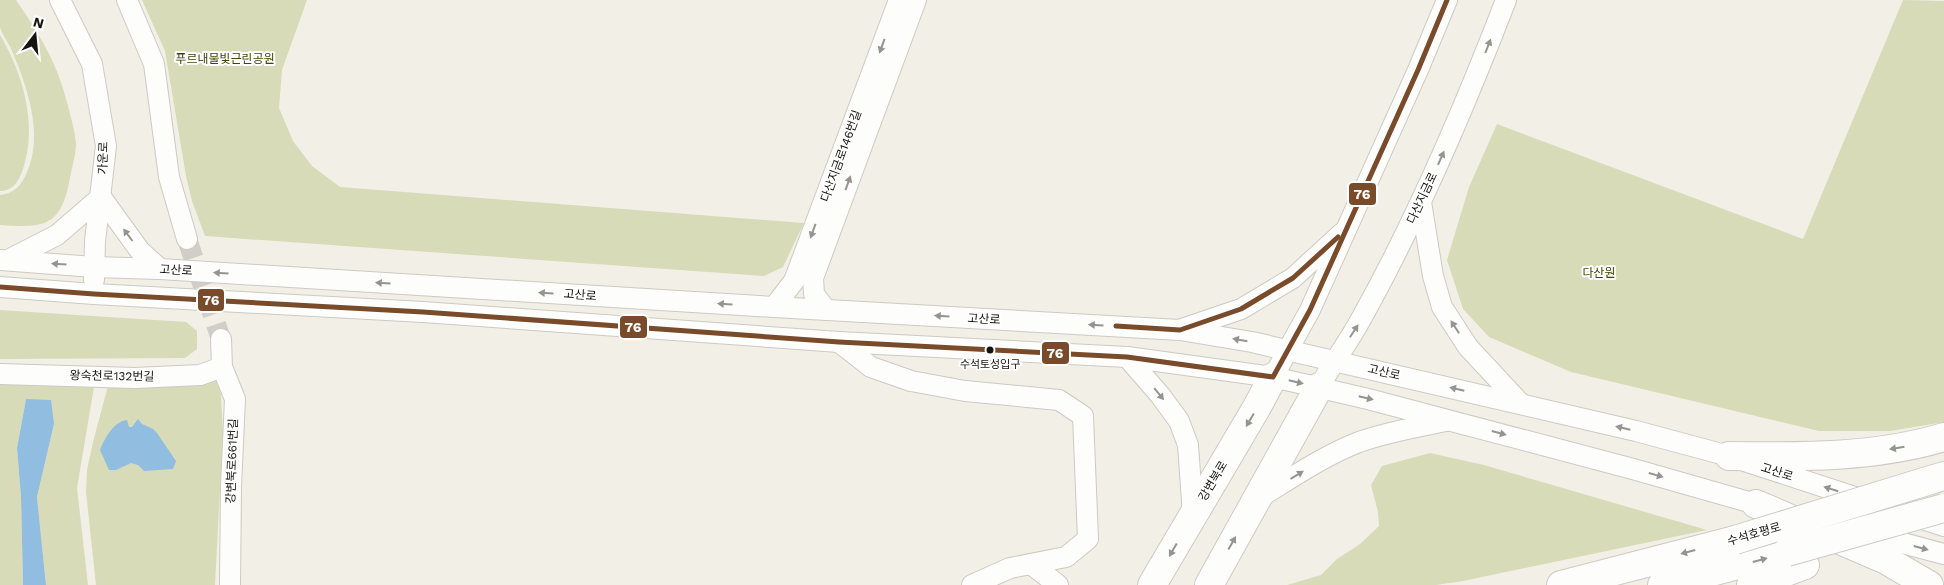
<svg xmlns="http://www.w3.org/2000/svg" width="1944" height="585" font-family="'Work Sans','Noto Sans KR',sans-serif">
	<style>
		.green { fill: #d8dbb8 }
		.water { fill: #91bde0 }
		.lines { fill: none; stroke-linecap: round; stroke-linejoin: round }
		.minor-tunnel { stroke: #d1cec7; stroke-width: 20; stroke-dasharray: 20 10; stroke-linecap: butt }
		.minor-casing { stroke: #cccac3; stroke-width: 22 }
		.highway-casing { stroke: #cccac3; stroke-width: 30 }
		.minor { stroke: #fdfdfb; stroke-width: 20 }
		.highway { stroke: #fdfdfb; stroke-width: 28 }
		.highway-bridge-casing { stroke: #cccac3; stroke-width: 30; stroke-linecap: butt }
		.highway-bridge { stroke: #fdfdfb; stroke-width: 28 }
		.bus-1-casing { stroke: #fff; stroke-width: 9 }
		.bus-1 { stroke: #7a4b2a; stroke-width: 5 }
		.oneway { fill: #959491 }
		.bus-dot { fill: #16140f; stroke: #fff; stroke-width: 2 }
		.labels { text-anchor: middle; stroke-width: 4; stroke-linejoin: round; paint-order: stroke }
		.bus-label { font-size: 11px; fill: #16140f; stroke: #fff }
		.park-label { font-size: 12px; fill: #404609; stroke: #fff }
		.street-label { font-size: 12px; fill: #16140f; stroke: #fff }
		.line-badge { stroke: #fff; stroke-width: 2 }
		.badge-label { font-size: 14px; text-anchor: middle; font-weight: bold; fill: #fff }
	</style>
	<rect width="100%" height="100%" fill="#f2efe7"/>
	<!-- green -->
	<g class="green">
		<path d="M0 0H16C41 37 57 62 68 106 71 118 75 131 76 144 76 154 72 167 70 178 61 227 45 228 0 225V195C15 193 21 186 27 172 44 135 27 86 12 51 9 43 2 35 0 27 0 19 0 8 0 0Z"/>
		<polygon points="142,0 307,0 282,70 279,108 293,141 312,166 340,187 804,223 783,267 764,276 205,236 192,201 186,176 165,51"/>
		<polygon points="1903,0 1944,1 1944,422 1890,431 1819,431 1571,372 1489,337 1463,309 1447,260 1469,187 1497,124 1803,239"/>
		<path d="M0 35C23 73 38 126 23 169 19 181 13 191 0 191Z"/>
		<polygon points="0,310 186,322 197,331 197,349 185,358 0,359"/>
		<polygon points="0,381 95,381 77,488 88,585 46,585 37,497 54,424 26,399 17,448 21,497 23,585 0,585"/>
		<polygon points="220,381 223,432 215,585 96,585 86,492 87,470 93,442 109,382"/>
		<polygon points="1430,453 1484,465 1707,530 1463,581 1436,585 1287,585 1321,575 1337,559 1360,544 1379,526 1378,512 1371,485 1382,466"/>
	</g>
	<!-- water -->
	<g class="water">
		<polygon points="26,399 51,400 54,424 37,497 46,585 23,585 21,497 17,448"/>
		<path d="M138 419 142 424 153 429 157 433 176 461 173 469 144 471 138 465 131 463 116 470H109L100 450C105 438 113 422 127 420L129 427H132Z"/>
	</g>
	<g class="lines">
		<!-- minor-tunnel -->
		<polyline class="minor-tunnel" points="187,239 221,339"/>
		<!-- minor casing -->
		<g class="minor-casing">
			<g id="minor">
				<polyline points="60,0 92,64 106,146 95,241 94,280"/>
				<polyline points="127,0 154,64 169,177 187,239"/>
				<polyline points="101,197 140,251 160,269"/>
				<polyline points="1421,202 1433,276 1442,307 1468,347 1521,404"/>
				<polyline points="10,259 57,235 101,197"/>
				<polyline points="0,260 94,267 160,269 774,307 1180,330 1252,342 1636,431 1729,456 1944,526"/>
				<polyline points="0,287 94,294 423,312 839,342 1127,357 1273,377 1368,399 1633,469 1770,508"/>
				<polyline points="774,307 794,281 899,0"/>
				<polyline points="826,310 814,294 813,278 916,0"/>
				<polyline points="1182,329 1241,309 1293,278 1342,233"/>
				<polyline points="221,339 222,367 235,399 231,486 230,585"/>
				<polyline points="839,342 871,367 911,381 965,391 1059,400 1083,416 1088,539 1066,557 1010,568 972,585"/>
				<polyline points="1127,357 1160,395 1179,421 1188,445 1193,515"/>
				<polyline points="0,374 135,378 200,375 222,367"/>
				<polyline points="1273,377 1310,310 1418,70 1447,0"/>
				<path d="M1319 387C1332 364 1348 343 1361 319 1418 217 1464 109 1506 0"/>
				<path d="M1257 499C1290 479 1323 456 1359 442 1387 432 1417 427 1446 421"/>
				<polyline points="1861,532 1944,554"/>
				<polyline points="1031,564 1058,585"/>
			</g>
		</g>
		<!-- highway casing -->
		<g class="highway-casing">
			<g id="highway">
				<path d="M1729 456C1801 457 1875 458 1944 437"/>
				<polyline points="1924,482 1944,476"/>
				<polyline points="1756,504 1886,560 1929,585"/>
				<polyline points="1152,585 1257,407 1273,377"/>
				<polyline points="1209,585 1319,387"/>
				<polyline points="1561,585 1735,540"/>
				<polyline points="1662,585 1787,552"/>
				<polyline points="1751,585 1805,565"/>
			</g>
		</g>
		<!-- minor -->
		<use href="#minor" class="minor"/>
		<!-- highway -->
		<use href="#highway" class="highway"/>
		<!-- highway-bridge casing -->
		<g class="highway-bridge-casing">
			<g id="highway-bridge">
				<polyline points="1735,540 1924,482"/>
				<polyline points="1787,552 1944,508"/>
			</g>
		</g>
		<!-- highway-bridge -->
		<use href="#highway-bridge" class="highway-bridge"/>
		<!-- bus-1 casing -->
		<g class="bus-1-casing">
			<g id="bus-1">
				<polyline points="0,287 94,294 423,312 839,342 1127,357 1273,377 1310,310 1418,70 1447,0"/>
				<polyline points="1116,326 1180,330 1241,309 1293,278 1338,237"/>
			</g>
		</g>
		<!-- bus-1 -->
		<use href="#bus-1" class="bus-1"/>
	</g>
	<!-- one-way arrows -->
	<defs><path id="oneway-solid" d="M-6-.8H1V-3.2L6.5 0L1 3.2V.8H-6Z" transform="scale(1.25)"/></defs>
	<g class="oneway">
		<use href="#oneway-solid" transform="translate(882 46) rotate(110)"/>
		<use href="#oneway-solid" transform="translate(1488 46) rotate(-69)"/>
		<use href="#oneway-solid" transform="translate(1441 158) rotate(-66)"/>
		<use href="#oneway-solid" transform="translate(848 183) rotate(-70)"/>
		<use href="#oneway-solid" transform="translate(813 231) rotate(110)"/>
		<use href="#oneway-solid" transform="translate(128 235) rotate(-127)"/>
		<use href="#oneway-solid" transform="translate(59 264) rotate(-176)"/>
		<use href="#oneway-solid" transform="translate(221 273) rotate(-176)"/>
		<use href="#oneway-solid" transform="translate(383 283) rotate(-176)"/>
		<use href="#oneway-solid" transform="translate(546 293) rotate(-176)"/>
		<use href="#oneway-solid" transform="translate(725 304) rotate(-176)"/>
		<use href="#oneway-solid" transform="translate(942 316) rotate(-177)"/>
		<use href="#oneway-solid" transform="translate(1096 325) rotate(-177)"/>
		<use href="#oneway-solid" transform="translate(1455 327) rotate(-123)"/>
		<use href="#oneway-solid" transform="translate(1354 331) rotate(-57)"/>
		<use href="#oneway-solid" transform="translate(1240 340) rotate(-170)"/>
		<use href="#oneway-solid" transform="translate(1296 382) rotate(13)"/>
		<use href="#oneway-solid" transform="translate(1457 389) rotate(-167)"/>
		<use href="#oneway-solid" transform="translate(1159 394) rotate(51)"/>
		<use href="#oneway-solid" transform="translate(1366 398) rotate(13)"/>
		<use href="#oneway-solid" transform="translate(1250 420) rotate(121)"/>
		<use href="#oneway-solid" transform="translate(1623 428) rotate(-167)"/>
		<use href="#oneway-solid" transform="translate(1499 433) rotate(15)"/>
		<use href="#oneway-solid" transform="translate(1897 448) rotate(171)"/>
		<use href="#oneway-solid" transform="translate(1297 475) rotate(-31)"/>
		<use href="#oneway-solid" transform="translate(1656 475) rotate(16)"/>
		<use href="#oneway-solid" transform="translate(1831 489) rotate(-162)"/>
		<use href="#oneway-solid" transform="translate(1232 543) rotate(-61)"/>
		<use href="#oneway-solid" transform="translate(1921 548) rotate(15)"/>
		<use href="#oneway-solid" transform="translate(1173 550) rotate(120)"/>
		<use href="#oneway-solid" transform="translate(1688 552) rotate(165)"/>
		<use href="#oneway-solid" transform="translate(1760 560) rotate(-15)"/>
	</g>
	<!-- markers -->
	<circle class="bus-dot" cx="990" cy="350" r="4.5"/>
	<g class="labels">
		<!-- bus labels -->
		<g class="bus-label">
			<text x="990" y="368">수석토성입구</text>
		</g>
		<!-- park labels -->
		<g class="park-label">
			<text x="225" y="63">푸르내물빛근린공원</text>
			<text x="1599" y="277">다산원</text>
		</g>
		<!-- street labels -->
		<g class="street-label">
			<text transform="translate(841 156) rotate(-70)" y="4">다산지금로146번길</text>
			<text transform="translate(103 158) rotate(-88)" y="4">가운로</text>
			<text transform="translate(1422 198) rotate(-65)" y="4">다산지금로</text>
			<text transform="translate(176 270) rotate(3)" y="4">고산로</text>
			<text transform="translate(580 295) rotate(4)" y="4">고산로</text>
			<text transform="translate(984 319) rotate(3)" y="4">고산로</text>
			<text transform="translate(1384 372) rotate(13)" y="4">고산로</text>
			<text transform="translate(112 376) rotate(1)" y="4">왕숙천로132번길</text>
			<text transform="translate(232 461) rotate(-88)" y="4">강변북로661번길</text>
			<text transform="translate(1777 472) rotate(18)" y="4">고산로</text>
			<text transform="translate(1213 481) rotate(-59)" y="4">강변북로</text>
			<text transform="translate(1754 534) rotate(-16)" y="4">수석호평로</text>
		</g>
	</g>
	<g class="line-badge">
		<rect x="1348" y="182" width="29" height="24" rx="5" fill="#7a4b2a"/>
		<rect x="197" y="288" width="28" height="24" rx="5" fill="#7a4b2a"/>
		<rect x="619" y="315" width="29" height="24" rx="5" fill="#7a4b2a"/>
		<rect x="1041" y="341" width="29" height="24" rx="5" fill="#7a4b2a"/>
	</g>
	<g class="badge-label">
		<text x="1362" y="199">76</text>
		<text x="211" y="305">76</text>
		<text x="633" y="332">76</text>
		<text x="1055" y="358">76</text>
	</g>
	<!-- north arrow -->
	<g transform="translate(35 35) rotate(16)" stroke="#ffffff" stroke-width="4" paint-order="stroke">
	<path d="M0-4L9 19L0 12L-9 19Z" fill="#16140f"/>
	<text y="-8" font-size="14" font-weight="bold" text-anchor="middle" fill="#16140f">N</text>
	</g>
</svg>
